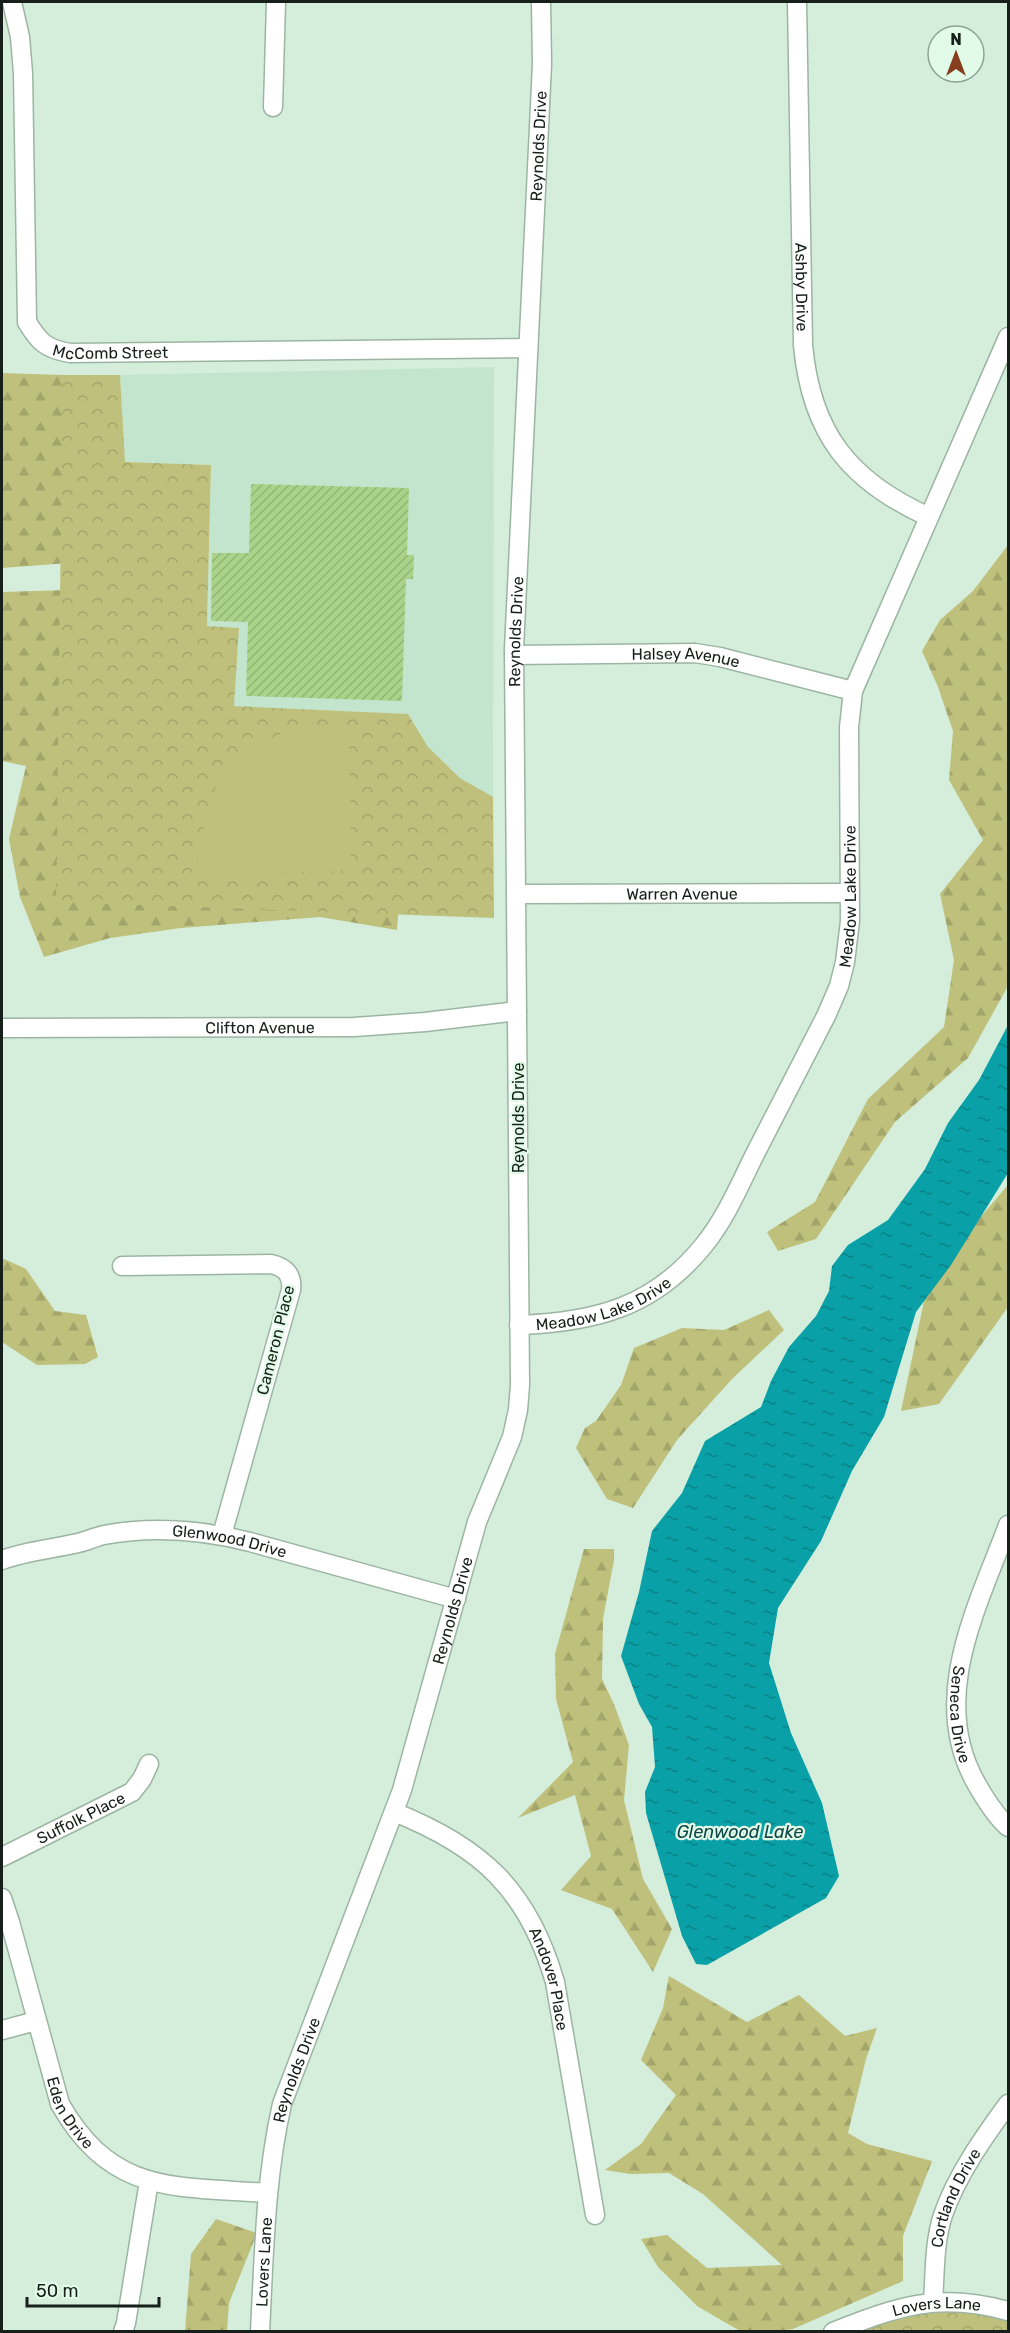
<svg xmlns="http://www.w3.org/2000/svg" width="1010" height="2333" font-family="Rubik,sans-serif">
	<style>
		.built { fill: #c4e5cd }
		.forest { fill: url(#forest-firs) }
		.park { fill: url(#park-crowns) }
		.pitch { fill: #bec07b }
		.water { fill: url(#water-ripples) }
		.building { fill: url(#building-hatch) }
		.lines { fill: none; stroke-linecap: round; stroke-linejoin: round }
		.minor-casing { stroke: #9cb5a3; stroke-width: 21 }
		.minor { stroke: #fff; stroke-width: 18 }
		.labels { text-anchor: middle; stroke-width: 4.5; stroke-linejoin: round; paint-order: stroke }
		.street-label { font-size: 16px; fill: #161f19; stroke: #e1fbe8 }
		.water-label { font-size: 18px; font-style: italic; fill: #0f4749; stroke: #e1fbe8 }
	</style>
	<defs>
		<pattern id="forest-firs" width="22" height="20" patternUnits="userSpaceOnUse" patternTransform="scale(1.5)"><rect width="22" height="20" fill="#bec07b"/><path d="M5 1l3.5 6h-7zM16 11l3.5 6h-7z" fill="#a3a56a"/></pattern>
		<pattern id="park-crowns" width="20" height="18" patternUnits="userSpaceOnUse" patternTransform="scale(1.5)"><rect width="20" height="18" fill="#bec07b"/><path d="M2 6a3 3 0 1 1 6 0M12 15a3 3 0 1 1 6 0" fill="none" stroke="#a3a56a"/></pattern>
		<pattern id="water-ripples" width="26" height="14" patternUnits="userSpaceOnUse" patternTransform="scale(1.5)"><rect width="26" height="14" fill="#09a1a7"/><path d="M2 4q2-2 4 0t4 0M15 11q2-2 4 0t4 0" fill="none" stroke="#098387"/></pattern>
		<pattern id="building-hatch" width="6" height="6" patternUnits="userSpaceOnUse" patternTransform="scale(1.5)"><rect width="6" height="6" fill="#aad389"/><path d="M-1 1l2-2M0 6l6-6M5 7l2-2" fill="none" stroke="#92b576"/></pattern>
	</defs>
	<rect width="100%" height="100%" fill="#d4eedb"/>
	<!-- built -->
	<polygon class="built" points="494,367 493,797 460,778 428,747 408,714 234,706 239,629 207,626 211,465 125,462 120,375"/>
	<!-- forest -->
	<g class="forest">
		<polygon points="2,373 63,375 83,413 82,562 2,568"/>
		<polygon points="1008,545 1008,986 968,1058 895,1122 816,1239 778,1251 767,1232 815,1202 868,1099 944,1027 954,960 940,894 983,840 949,780 953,731 938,687 922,651 940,620 973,591"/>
		<polygon points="67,590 400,889 397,930 320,917 181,928 110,938 44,957 20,897 9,839 26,766 2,761 2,592"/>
		<polygon points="1008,1185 1008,1307 939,1404 901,1411 929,1277"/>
		<polygon points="2,1258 26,1269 55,1311 86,1315 98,1357 85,1364 37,1365 2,1342"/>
		<polygon points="769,1310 784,1330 732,1379 677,1440 633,1508 607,1499 576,1448 585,1428 596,1421 621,1385 634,1348 682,1328 724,1330"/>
		<polygon points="584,1549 614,1549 614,1560 603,1619 602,1679 614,1704 629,1745 624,1800 643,1879 672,1929 653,1972 612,1909 561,1890 591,1856 575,1795 518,1818 573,1762 556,1699 555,1654"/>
		<polygon points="669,1976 747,2022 799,1995 845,2036 877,2028 866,2059 848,2133 867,2144 932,2161 903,2236 903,2281 793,2329 771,2332 740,2331 697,2306 658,2267 641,2239 667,2235 707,2268 782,2265 703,2194 669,2173 630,2174 605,2170 641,2144 676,2095 641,2060 663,2008"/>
		<polygon points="216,2219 257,2233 229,2303 227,2331 185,2332 191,2254"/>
	</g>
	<!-- park -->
	<g class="park">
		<polygon points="63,375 120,375 125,462 211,465 207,626 239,628 234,706 408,714 428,747 460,778 493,797 494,918 56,902"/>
		<polygon points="898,2308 1008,2314 1008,2331 835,2332"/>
	</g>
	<!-- pitch -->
	<polygon class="pitch" points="349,725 351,857 341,871 198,875 197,850 213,794 223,772 244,750 278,735 311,726"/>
	<!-- water -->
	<polygon class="water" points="1008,1025 1008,1173 951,1265 916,1312 884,1417 852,1471 821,1541 778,1608 769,1663 791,1733 822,1803 839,1876 826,1898 707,1965 696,1964 682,1936 646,1813 645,1792 655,1767 652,1727 639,1704 621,1656 639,1592 652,1531 682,1493 705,1441 761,1407 771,1381 789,1347 816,1316 829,1291 832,1266 848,1245 888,1220 925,1169 948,1123 979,1080"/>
	<!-- building -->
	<polygon class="building" points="251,484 409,488 407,555 414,555 413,579 406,579 402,701 246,696 248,622 211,621 212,553 249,553"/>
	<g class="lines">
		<!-- minor casing -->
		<g class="minor-casing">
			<g id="minor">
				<path id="s1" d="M12 2 20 37 23 73 27 322C39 342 46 349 70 353L528 348"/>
				<path id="s2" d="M797 2 803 345C811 433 849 481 929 517"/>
				<polyline points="273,107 276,2"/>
				<path id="s3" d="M514 655 695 653 720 657 853 691"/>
				<path id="s4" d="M516 894 850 893"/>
				<path id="s5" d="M2 1028 354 1027 425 1022 517 1011"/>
				<path d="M122 1266 271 1264C285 1267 293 1275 291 1290L222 1535"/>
				<path id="s6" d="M519 1325C596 1322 654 1307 704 1245 726 1218 740 1184 755 1154 779 1108 802 1062 826 1016L839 986 845 962 850 921 849 727 853 691 1008 337"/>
				<path id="s7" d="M1008 1525C978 1606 928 1698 976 1783 985 1799 995 1815 1008 1827"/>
				<path id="s8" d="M2 1560C26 1551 52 1549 78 1543 87 1541 95 1537 104 1535 153 1526 202 1530 250 1542L456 1599"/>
				<path id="s9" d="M394 1812C482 1847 528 1890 555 1982L595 2215"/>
				<path id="s10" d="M2 1857 132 1792 142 1779 149 1764"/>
				<path id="s11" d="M2 1898 10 1922 60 2104C112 2195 174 2186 267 2193"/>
				<polyline points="2,2030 36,2021"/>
				<path id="s12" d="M933 2302C935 2274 934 2242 943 2215 957 2175 983 2138 1008 2104"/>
				<polyline points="123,2332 126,2323 149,2181"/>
				<path id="s13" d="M260 2332C264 2255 265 2179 282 2104L402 1790 477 1522 512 1437 518 1410 520 1385 514 649 542 64 541 2"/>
				<path id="s14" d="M833 2332C899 2306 938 2292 1008 2311"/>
			</g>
		</g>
		<!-- minor -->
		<use href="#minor" class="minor"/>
	</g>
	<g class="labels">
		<!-- street labels -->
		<g class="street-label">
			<text dy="6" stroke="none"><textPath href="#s13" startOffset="2228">Reynolds Drive</textPath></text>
			<text dy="6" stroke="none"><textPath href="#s2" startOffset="285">Ashby Drive</textPath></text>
			<text dy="6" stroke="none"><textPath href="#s1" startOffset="417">McComb Street</textPath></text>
			<text dy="6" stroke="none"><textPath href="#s13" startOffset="1742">Reynolds Drive</textPath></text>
			<text dy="6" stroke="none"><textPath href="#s3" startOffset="172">Halsey Avenue</textPath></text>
			<text dy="6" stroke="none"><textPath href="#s4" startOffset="166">Warren Avenue</textPath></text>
			<text dy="6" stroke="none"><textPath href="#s6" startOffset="592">Meadow Lake Drive</textPath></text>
			<text dy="6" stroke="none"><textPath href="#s5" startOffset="258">Clifton Avenue</textPath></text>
			<text transform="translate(518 1118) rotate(-90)" y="6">Reynolds Drive</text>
			<text dy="6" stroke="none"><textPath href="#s6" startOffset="88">Meadow Lake Drive</textPath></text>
			<text transform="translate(275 1340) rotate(-76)" y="6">Cameron Place</text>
			<text dy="6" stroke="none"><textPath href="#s8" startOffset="232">Glenwood Drive</textPath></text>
			<text dy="6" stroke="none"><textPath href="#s13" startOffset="752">Reynolds Drive</textPath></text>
			<text dy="6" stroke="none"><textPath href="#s7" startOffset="198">Seneca Drive</textPath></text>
			<text dy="6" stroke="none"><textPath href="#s10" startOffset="88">Suffolk Place</textPath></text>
			<text dy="6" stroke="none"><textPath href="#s9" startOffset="240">Andover Place</textPath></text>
			<text dy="6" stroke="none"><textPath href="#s13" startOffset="266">Reynolds Drive</textPath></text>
			<text dy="6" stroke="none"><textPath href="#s11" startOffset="226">Eden Drive</textPath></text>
			<text dy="6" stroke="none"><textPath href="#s12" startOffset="108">Cortland Drive</textPath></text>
			<text dy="6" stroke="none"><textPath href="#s13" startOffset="70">Lovers Lane</textPath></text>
			<text dy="6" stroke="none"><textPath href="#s14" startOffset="108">Lovers Lane</textPath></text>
		</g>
		<!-- water labels -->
		<g class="water-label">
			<text x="740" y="1838">Glenwood Lake</text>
		</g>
	</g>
	<!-- border -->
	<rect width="1010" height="2333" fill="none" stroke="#161f19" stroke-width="6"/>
	<!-- north arrow -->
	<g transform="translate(956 54)"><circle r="28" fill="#e1fbe8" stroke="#90a395" stroke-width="1.5"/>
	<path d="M0-4.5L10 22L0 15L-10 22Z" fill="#863e1e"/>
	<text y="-9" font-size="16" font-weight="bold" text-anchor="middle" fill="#161f19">N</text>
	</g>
	<!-- scale -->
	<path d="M27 2297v9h132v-9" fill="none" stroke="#161f19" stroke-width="3"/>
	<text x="36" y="2297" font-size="18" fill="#161f19" stroke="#e1fbe8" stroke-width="4.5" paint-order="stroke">50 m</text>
</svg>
